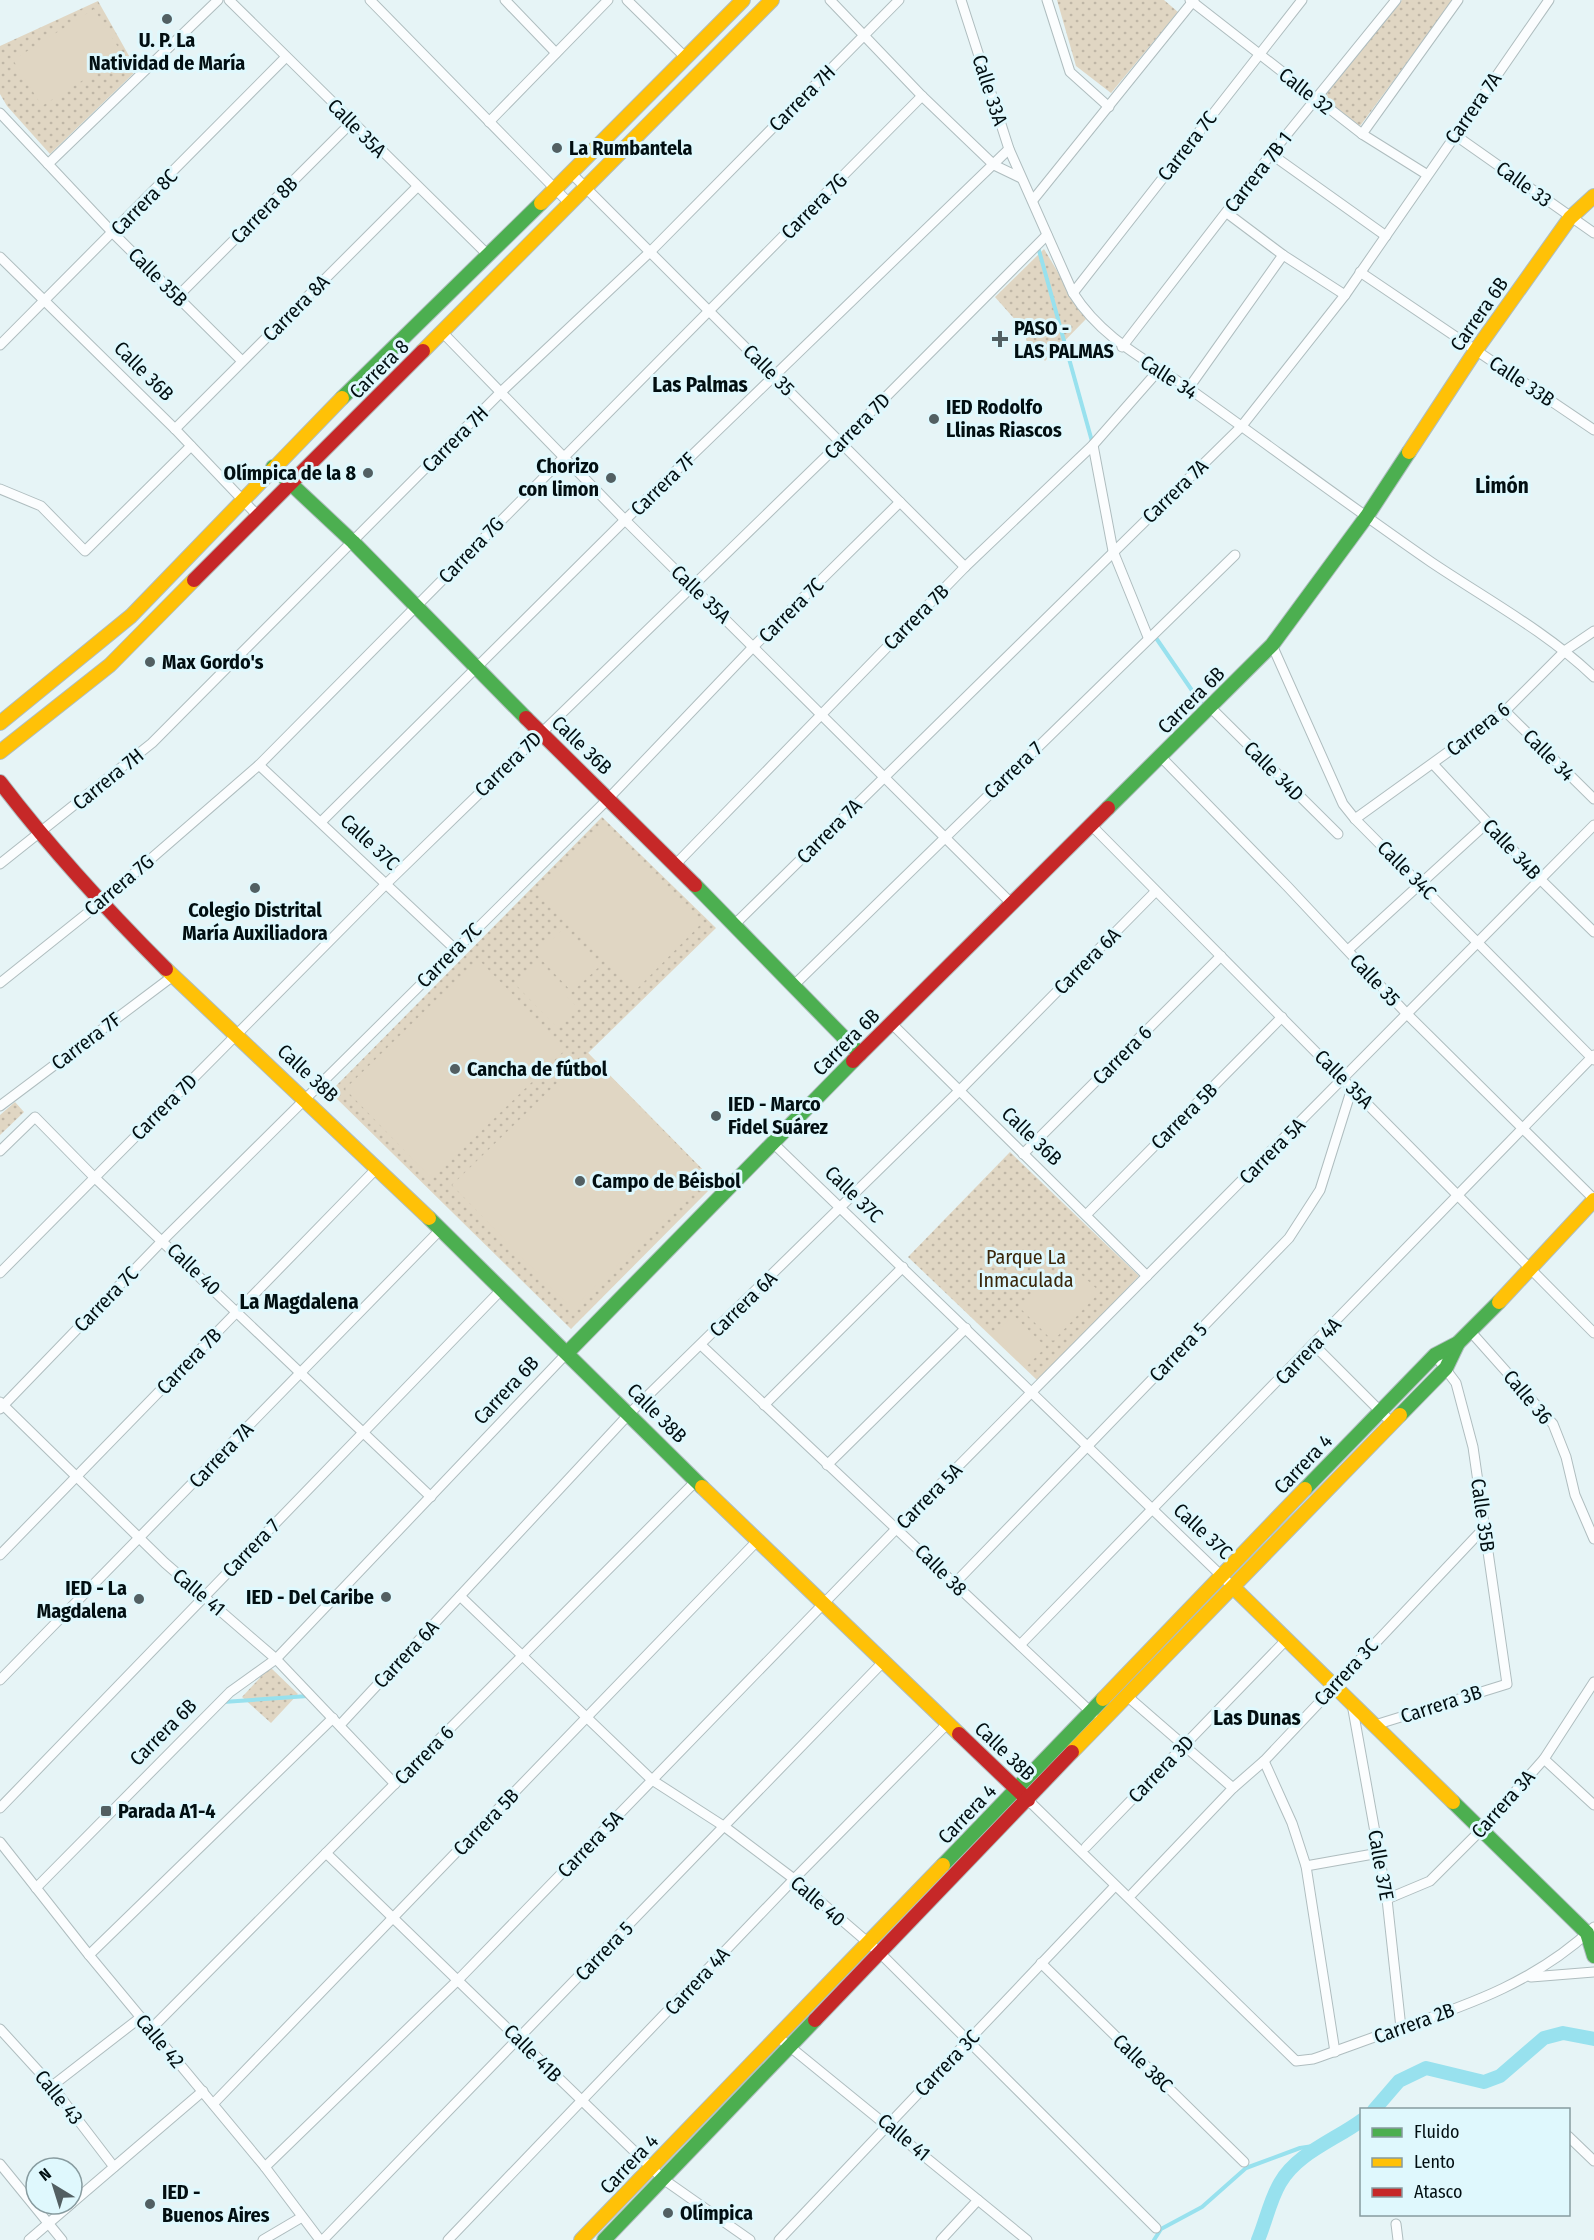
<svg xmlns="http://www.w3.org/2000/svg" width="1594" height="2240" font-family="'Fira Sans Condensed',sans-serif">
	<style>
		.grass { fill: url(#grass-dots) }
		.pitch { fill: #e0d6c3 }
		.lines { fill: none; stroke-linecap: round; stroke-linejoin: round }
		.stream { stroke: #98e1ee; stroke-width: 4 }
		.canal { stroke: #98e1ee; stroke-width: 14 }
		.street-casing { stroke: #afbdbf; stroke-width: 11 }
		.fast-casing { stroke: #afbdbf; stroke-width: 16 }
		.slow-casing { stroke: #afbdbf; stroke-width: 16 }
		.jam-casing { stroke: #afbdbf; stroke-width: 16 }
		.street { stroke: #fbfdfe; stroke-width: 9 }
		.fast { stroke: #4caf50; stroke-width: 14 }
		.slow { stroke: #ffc107; stroke-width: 14 }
		.jam { stroke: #c62828; stroke-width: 14 }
		.poi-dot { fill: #525f62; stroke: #dff8fd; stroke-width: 2 }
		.labels { text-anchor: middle; stroke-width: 6; stroke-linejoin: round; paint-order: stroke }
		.poi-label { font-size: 20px; font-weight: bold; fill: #020f12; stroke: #dff8fd; text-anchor: start }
		.street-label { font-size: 20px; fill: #020f12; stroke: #dff8fd }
		.park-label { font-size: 20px; fill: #3a260a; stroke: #dff8fd }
		.neighbourhood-label { font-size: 21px; font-weight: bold; fill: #020f12; stroke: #dff8fd }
	</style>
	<defs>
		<pattern id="grass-dots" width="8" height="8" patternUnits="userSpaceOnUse" patternTransform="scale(1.5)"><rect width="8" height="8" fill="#e0d6c3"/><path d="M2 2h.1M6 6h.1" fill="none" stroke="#bfb6a6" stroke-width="1.8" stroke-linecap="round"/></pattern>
	</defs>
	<rect width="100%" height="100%" fill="#e6f4f6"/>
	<!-- grass -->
	<g class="grass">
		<polygon points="1057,0 1164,0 1178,12 1111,93 1076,66"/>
		<polygon points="1402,0 1453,0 1360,126 1319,101"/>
		<polygon points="98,1 137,70 50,154 7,106 0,94 0,46"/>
		<polygon points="1044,249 1086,319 1045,361 1026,340 1027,333 995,297"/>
		<polygon points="602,817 716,928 588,1053 716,1183 571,1329 330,1092"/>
		<polygon points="15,1102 24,1112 0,1135 0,1115"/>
		<polygon points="1010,1152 1139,1276 1038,1381 908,1257"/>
		<polygon points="270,1667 298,1694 271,1723 242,1697"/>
	</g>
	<!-- pitch -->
	<g class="pitch">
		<polygon points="94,9 123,55 42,106 13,60"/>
		<polygon points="605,825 703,922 635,991 537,894"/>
		<polygon points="563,929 599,967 572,992 536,954"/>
		<polygon points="478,959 566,1049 432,1179 345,1089"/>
		<polygon points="538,965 579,1009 558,1029 516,985"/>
		<polygon points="588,1053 708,1177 572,1309 452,1185"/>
		<polygon points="1067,1261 1100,1292 1053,1341 1020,1308"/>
		<polygon points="1013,1315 1046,1347 1027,1366 994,1335"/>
	</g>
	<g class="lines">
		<!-- stream -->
		<g class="stream">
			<polyline points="1038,247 1093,445"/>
			<polyline points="1154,635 1204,708"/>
			<polyline points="223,1702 308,1696"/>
			<polyline points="1154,2240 1161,2229 1202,2207 1246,2168 1300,2148 1326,2144"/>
		</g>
		<!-- canal -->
		<g class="canal">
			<polyline points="1374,2110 1399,2081 1426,2068 1484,2082 1500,2076 1544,2038 1563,2033 1594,2039"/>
			<path d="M1258 2240C1266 2221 1270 2200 1280 2183 1297 2153 1335 2140 1362 2120"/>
		</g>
		<!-- street casing -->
		<g class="street-casing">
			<g id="street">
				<polyline points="229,0 487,254"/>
				<polyline points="370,0 570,204"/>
				<polyline points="505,0 556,53"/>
				<polyline points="627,0 686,58"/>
				<polyline points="830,0 922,96 994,165 1021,178"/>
				<path d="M961 0 1009 149 1073 293C1102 339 1147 360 1191 390 1271 447 1350 506 1431 562 1486 599 1547 632 1594 677"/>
				<polyline points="1047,0 1070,72 1109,107"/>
				<polyline points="1190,0 1362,134 1426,174"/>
				<polyline points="0,113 113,233 242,361"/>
				<polyline points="489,122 608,0"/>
				<polyline points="1362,134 1458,0"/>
				<polyline points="1455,135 1594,233"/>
				<polyline points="1271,154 1386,236"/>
				<polyline points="48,164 218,0"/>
				<polyline points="572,174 965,567"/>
				<polyline points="1033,200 1194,0"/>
				<polyline points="1227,213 1283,255 1345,295"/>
				<polyline points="0,257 175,429 258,516"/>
				<polyline points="1360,272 1594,430"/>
				<polyline points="1073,293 1302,0"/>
				<polyline points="178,296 351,123"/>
				<polyline points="443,333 625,520 1012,904"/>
				<polyline points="0,345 286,57"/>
				<polyline points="1122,347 1271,154 1396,0"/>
				<polyline points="1188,389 1283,255"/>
				<polyline points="175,429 417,187"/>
				<polyline points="1093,445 1113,551 1148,637"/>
				<polyline points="0,489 41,506 85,551 191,446"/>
				<polyline points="1272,645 1343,804 1355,819 1594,1060"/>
				<polyline points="1210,707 1338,834"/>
				<polyline points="1505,711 1594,799"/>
				<polyline points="1161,757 1287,886 1407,1014 1594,1199"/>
				<polyline points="1433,764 1541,880 1594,932"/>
				<polyline points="259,765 455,949"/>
				<polyline points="1355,819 1505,711 1566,650 1594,631"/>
				<polyline points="321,822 625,520 1009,149"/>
				<polyline points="1092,826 1594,1333"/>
				<polyline points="0,864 152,743 502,391 651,251 899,0"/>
				<polyline points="675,865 965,567 1093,445 1158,371"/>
				<polyline points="735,924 1241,427 1345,295 1549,0"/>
				<polyline points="1348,950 1487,823"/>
				<polyline points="0,983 100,903 259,765 922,96"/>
				<polyline points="793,986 1235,555"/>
				<polyline points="891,1023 1147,1276"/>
				<polyline points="0,1106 173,976"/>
				<polyline points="773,1143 1234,1588"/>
				<polyline points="0,1151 35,1117 93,1176 431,1497"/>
				<polyline points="1023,1154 1221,956"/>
				<polyline points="1086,1215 1282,1017"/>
				<polyline points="0,1273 386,884 841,442 1047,235"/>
				<polyline points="1471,1332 1553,1424 1566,1457 1575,1495 1594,1539"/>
				<polyline points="701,1345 1093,1714"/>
				<polyline points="1314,1345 1392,1423"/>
				<polyline points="0,1402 165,1563 276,1659 395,1784"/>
				<polyline points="764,1405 903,1267"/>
				<polyline points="0,1409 163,1240 608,799 754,646 900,502"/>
				<polyline points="827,1465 966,1328"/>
				<polyline points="0,1555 377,1168"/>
				<polyline points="954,1584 1289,1238 1320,1190 1352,1088"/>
				<polyline points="460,1596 652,1780 725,1827 794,1879 879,1952 1156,2228"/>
				<polyline points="1020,1645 1594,1055"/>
				<polyline points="0,1680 441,1229"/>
				<polyline points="1127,1696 1233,1788"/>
				<polyline points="1352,1704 1387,1899 1401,2028"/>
				<polyline points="340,1725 630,1413 958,1092 1155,892"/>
				<polyline points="1375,1725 1507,1684 1473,1447 1456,1383 1435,1355"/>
				<polyline points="1544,1759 1594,1805"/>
				<polyline points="1264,1761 1292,1823 1306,1866 1335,2052"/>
				<path d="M1028 1800 1296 2061 1313 2059C1342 2049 1371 2038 1400 2028 1472 2004 1538 1980 1594 1927"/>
				<polyline points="0,1808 502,1289"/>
				<polyline points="0,1842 89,1955 265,2167 320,2240"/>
				<polyline points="1086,1847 1286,1640"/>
				<polyline points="326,1853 663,2179 750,2240"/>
				<polyline points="1306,1866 1379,1853"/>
				<polyline points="36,1888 230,1692 276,1659 568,1352"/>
				<polyline points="1132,1894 1233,1788 1264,1761 1484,1528"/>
				<polyline points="1387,1899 1430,1881 1483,1828 1544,1759 1594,1682"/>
				<polyline points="89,1955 333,1718"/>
				<polyline points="1041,1963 1244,2162"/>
				<polyline points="1531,1977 1594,1972"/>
				<polyline points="0,2029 52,2086 114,2167"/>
				<polyline points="151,2029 696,1481"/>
				<polyline points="778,2037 1027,2240"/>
				<polyline points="52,2086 141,2017"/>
				<polyline points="213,2104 758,1540"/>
				<polyline points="1568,2136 1594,2161"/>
				<polyline points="0,2164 62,2240"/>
				<polyline points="265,2167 459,1979 898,1527 1594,825"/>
				<polyline points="72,2203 203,2091"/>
				<polyline points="1396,2224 1398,2240"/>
				<polyline points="29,2240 71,2204"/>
				<polyline points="263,2240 302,2217"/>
				<polyline points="323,2240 884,1661"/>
				<polyline points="448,2240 794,1879 948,1723"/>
				<polyline points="779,2240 1115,1886"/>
				<polyline points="941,2240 978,2200"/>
			</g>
		</g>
		<!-- fast casing -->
		<g class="fast-casing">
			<g id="fast">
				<polyline points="342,398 541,203"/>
				<polyline points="273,467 353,542 526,718"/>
				<polyline points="1108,808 1272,645 1367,516 1409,452"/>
				<polyline points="695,885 860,1054"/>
				<polyline points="429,1218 702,1487"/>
				<polyline points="568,1352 853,1061"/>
				<polyline points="1400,1415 1446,1368 1458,1343"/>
				<polyline points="1305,1489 1435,1355 1458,1343 1499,1302"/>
				<polyline points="1453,1802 1587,1933 1594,1956"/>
				<polyline points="943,1865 1103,1699"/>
				<polyline points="604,2240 815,2020"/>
			</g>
		</g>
		<!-- slow casing -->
		<g class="slow-casing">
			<g id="slow">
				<polyline points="541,203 743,0"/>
				<polyline points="423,351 772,0"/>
				<polyline points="1409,452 1476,350 1570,218 1594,196"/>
				<polyline points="0,723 131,616 342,398"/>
				<polyline points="0,752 110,665 194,580"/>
				<polyline points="166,969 429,1218"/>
				<polyline points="1499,1302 1594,1200"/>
				<polyline points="702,1487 959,1734"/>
				<polyline points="1234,1588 1453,1802"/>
				<polyline points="1103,1699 1305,1489"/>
				<polyline points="1072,1752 1400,1415"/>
				<polyline points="581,2240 943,1865"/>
			</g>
		</g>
		<!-- jam casing -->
		<g class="jam-casing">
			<g id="jam">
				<polyline points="194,580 423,351"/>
				<polyline points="526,718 695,885"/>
				<path d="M0 782C51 849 107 910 166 969"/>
				<polyline points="853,1061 1108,808"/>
				<polyline points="959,1734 1028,1800"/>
				<polyline points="815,2020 1072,1752"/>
			</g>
		</g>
		<!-- street -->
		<use href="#street" class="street"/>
		<!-- fast -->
		<use href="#fast" class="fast"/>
		<!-- slow -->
		<use href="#slow" class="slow"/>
		<!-- jam -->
		<use href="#jam" class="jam"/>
	</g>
	<!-- markers -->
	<g class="poi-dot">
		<circle cx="167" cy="19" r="6"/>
		<circle cx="557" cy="148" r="6"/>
		<path d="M997 330h6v6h6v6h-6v6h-6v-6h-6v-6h6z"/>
		<circle cx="934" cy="419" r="6"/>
		<circle cx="368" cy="473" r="6"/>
		<circle cx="611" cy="478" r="6"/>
		<circle cx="150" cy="662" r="6"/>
		<circle cx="255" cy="888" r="6"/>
		<circle cx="455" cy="1069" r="6"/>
		<circle cx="716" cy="1116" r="6"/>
		<circle cx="580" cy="1181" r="6"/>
		<circle cx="386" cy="1597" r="6"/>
		<circle cx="139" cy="1599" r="6"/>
		<rect x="100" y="1805" width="12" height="12" rx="3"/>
		<circle cx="150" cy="2204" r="6"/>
		<circle cx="668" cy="2213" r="6"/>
	</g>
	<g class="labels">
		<!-- poi labels -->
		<g class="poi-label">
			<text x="167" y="47" text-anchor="middle">U. P. La<tspan x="167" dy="23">Natividad de María</tspan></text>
			<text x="569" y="155">La Rumbantela</text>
			<text x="1014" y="335">PASO -<tspan x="1014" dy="23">LAS PALMAS</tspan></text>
			<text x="946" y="414">IED Rodolfo<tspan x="946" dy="23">Llinas Riascos</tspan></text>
			<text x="599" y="473" text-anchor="end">Chorizo<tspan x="599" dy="23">con limon</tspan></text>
			<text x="356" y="480" text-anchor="end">Olímpica de la 8</text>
			<text x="162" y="669">Max Gordo's</text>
			<text x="255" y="917" text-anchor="middle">Colegio Distrital<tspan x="255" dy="23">María Auxiliadora</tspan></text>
			<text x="467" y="1076">Cancha de fútbol</text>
			<text x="728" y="1111">IED - Marco<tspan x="728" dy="23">Fidel Suárez</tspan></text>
			<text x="592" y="1188">Campo de Béisbol</text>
			<text x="127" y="1595" text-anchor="end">IED - La<tspan x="127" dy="23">Magdalena</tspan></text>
			<text x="374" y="1604" text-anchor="end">IED - Del Caribe</text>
			<text x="118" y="1818">Parada A1-4</text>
			<text x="162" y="2199">IED -<tspan x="162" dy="23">Buenos Aires</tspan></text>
			<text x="680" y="2220">Olímpica</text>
		</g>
		<!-- street labels -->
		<g class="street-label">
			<text transform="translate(990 90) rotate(72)" y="7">Calle 33A</text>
			<text transform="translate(1306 91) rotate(38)" y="7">Calle 32</text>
			<text transform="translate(802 98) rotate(-45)" y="7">Carrera 7H</text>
			<text transform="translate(1473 108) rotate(-55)" y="7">Carrera 7A</text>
			<text transform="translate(357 128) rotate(45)" y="7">Calle 35A</text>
			<text transform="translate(1187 146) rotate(-52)" y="7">Carrera 7C</text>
			<text transform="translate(1258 172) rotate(-52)" y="7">Carrera 7B 1</text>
			<text transform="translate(1524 184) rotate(36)" y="7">Calle 33</text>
			<text transform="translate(144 202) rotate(-45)" y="7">Carrera 8C</text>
			<text transform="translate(814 206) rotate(-45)" y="7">Carrera 7G</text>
			<text transform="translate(264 210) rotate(-45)" y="7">Carrera 8B</text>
			<text transform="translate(158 277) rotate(45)" y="7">Calle 35B</text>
			<text transform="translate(296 308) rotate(-45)" y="7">Carrera 8A</text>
			<text transform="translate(1479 314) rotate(-55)" y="7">Carrera 6B</text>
			<text transform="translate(379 369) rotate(-45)" y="7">Carrera 8</text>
			<text transform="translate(769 370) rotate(45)" y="7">Calle 35</text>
			<text transform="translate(144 371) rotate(45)" y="7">Calle 36B</text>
			<text transform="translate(1169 377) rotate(33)" y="7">Calle 34</text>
			<text transform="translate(1522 381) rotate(34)" y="7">Calle 33B</text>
			<text transform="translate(857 426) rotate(-45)" y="7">Carrera 7D</text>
			<text transform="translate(455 439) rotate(-45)" y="7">Carrera 7H</text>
			<text transform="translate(663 484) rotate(-44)" y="7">Carrera 7F</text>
			<text transform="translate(1175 491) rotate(-44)" y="7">Carrera 7A</text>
			<text transform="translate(471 550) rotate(-46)" y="7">Carrera 7G</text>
			<text transform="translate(701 594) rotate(44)" y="7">Calle 35A</text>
			<text transform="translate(791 610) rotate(-45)" y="7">Carrera 7C</text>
			<text transform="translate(916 617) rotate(-45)" y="7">Carrera 7B</text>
			<text transform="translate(1191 700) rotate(-45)" y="7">Carrera 6B</text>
			<text transform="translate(1478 729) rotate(-38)" y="7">Carrera 6</text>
			<text transform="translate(582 745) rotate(44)" y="7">Calle 36B</text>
			<text transform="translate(1549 755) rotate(45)" y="7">Calle 34</text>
			<text transform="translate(508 764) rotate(-44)" y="7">Carrera 7D</text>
			<text transform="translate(1013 770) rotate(-44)" y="7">Carrera 7</text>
			<text transform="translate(1274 771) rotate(45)" y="7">Calle 34D</text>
			<text transform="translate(108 779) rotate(-39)" y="7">Carrera 7H</text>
			<text transform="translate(829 831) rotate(-45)" y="7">Carrera 7A</text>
			<text transform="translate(370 842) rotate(43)" y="7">Calle 37C</text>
			<text transform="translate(1512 849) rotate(47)" y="7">Calle 34B</text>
			<text transform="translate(1407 870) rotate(45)" y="7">Calle 34C</text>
			<text transform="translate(119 885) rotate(-40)" y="7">Carrera 7G</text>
			<text transform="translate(449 955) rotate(-45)" y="7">Carrera 7C</text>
			<text transform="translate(1087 961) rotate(-45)" y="7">Carrera 6A</text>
			<text transform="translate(1375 980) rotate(47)" y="7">Calle 35</text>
			<text transform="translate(86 1041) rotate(-37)" y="7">Carrera 7F</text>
			<text transform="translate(846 1042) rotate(-45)" y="7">Carrera 6B</text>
			<text transform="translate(1122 1055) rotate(-45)" y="7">Carrera 6</text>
			<text transform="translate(308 1073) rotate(43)" y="7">Calle 38B</text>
			<text transform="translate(1344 1079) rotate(45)" y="7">Calle 35A</text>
			<text transform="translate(164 1107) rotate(-45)" y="7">Carrera 7D</text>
			<text transform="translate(1184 1116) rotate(-45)" y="7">Carrera 5B</text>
			<text transform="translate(1032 1136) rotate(44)" y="7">Calle 36B</text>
			<text transform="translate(1272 1151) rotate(-45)" y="7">Carrera 5A</text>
			<text transform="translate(854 1194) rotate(44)" y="7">Calle 37C</text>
			<text transform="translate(194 1269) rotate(44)" y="7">Calle 40</text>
			<text transform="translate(106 1299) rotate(-46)" y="7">Carrera 7C</text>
			<text transform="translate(743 1304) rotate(-44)" y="7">Carrera 6A</text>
			<text transform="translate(1308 1351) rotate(-46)" y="7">Carrera 4A</text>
			<text transform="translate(1178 1352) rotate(-46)" y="7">Carrera 5</text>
			<text transform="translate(189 1361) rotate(-46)" y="7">Carrera 7B</text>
			<text transform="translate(506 1390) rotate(-47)" y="7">Carrera 6B</text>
			<text transform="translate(1528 1397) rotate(50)" y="7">Calle 36</text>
			<text transform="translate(657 1413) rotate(45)" y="7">Calle 38B</text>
			<text transform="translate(221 1455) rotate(-46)" y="7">Carrera 7A</text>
			<text transform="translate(1303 1464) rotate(-46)" y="7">Carrera 4</text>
			<text transform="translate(929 1496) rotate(-45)" y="7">Carrera 5A</text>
			<text transform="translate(1483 1515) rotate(82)" y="7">Calle 35B</text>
			<text transform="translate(1203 1531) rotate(43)" y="7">Calle 37C</text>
			<text transform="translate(251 1548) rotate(-46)" y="7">Carrera 7</text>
			<text transform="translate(941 1570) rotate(45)" y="7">Calle 38</text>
			<text transform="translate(199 1592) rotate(40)" y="7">Calle 41</text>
			<text transform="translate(406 1654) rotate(-47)" y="7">Carrera 6A</text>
			<text transform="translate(1346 1672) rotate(-47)" y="7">Carrera 3C</text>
			<text transform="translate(1441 1704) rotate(-18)" y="7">Carrera 3B</text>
			<text transform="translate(163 1732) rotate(-45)" y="7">Carrera 6B</text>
			<text transform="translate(1005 1751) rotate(44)" y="7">Calle 38B</text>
			<text transform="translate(424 1755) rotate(-45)" y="7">Carrera 6</text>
			<text transform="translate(1161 1769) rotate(-46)" y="7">Carrera 3D</text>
			<text transform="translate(1503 1804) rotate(-48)" y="7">Carrera 3A</text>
			<text transform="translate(967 1814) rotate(-46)" y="7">Carrera 4</text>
			<text transform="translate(486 1822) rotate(-46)" y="7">Carrera 5B</text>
			<text transform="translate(590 1844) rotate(-46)" y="7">Carrera 5A</text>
			<text transform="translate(1381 1865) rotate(80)" y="7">Calle 37E</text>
			<text transform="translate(818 1901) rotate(41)" y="7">Calle 40</text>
			<text transform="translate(604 1951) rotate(-46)" y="7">Carrera 5</text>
			<text transform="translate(697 1981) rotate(-47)" y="7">Carrera 4A</text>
			<text transform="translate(1414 2023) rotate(-20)" y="7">Carrera 2B</text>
			<text transform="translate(160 2041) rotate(50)" y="7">Calle 42</text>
			<text transform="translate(533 2053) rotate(45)" y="7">Calle 41B</text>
			<text transform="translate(947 2063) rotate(-46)" y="7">Carrera 3C</text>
			<text transform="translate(1143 2063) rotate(44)" y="7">Calle 38C</text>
			<text transform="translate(59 2097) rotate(51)" y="7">Calle 43</text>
			<text transform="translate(904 2137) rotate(40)" y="7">Calle 41</text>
			<text transform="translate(629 2164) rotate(-46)" y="7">Carrera 4</text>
		</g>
		<!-- park labels -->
		<g class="park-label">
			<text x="1026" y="1264">Parque La<tspan x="1026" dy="23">Inmaculada</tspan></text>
		</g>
		<!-- neighbourhood labels -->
		<g class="neighbourhood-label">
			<text x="700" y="392">Las Palmas</text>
			<text x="1502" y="493">Limón</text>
			<text x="299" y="1309">La Magdalena</text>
			<text x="1257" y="1725">Las Dunas</text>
		</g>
	</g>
	<!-- legend -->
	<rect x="1360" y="2108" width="210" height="108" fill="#dff8fd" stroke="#879b9f" stroke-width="1.5"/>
	<rect x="1372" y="2128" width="30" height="9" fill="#4caf50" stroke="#879b9f" stroke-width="1.5"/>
	<text x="1414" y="2138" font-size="18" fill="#020f12">Fluido</text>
	<rect x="1372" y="2158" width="30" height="9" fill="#ffc107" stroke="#879b9f" stroke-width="1.5"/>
	<text x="1414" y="2168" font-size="18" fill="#020f12">Lento</text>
	<rect x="1372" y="2188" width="30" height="9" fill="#c62828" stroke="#879b9f" stroke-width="1.5"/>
	<text x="1414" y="2198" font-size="18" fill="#020f12">Atasco</text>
	<!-- north arrow -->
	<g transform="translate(54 2186) rotate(322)"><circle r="28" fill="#dff8fd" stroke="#879b9f" stroke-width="1.5"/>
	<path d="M0-4.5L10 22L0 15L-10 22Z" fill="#525f62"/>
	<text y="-9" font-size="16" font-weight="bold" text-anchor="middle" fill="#020f12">N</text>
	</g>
</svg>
